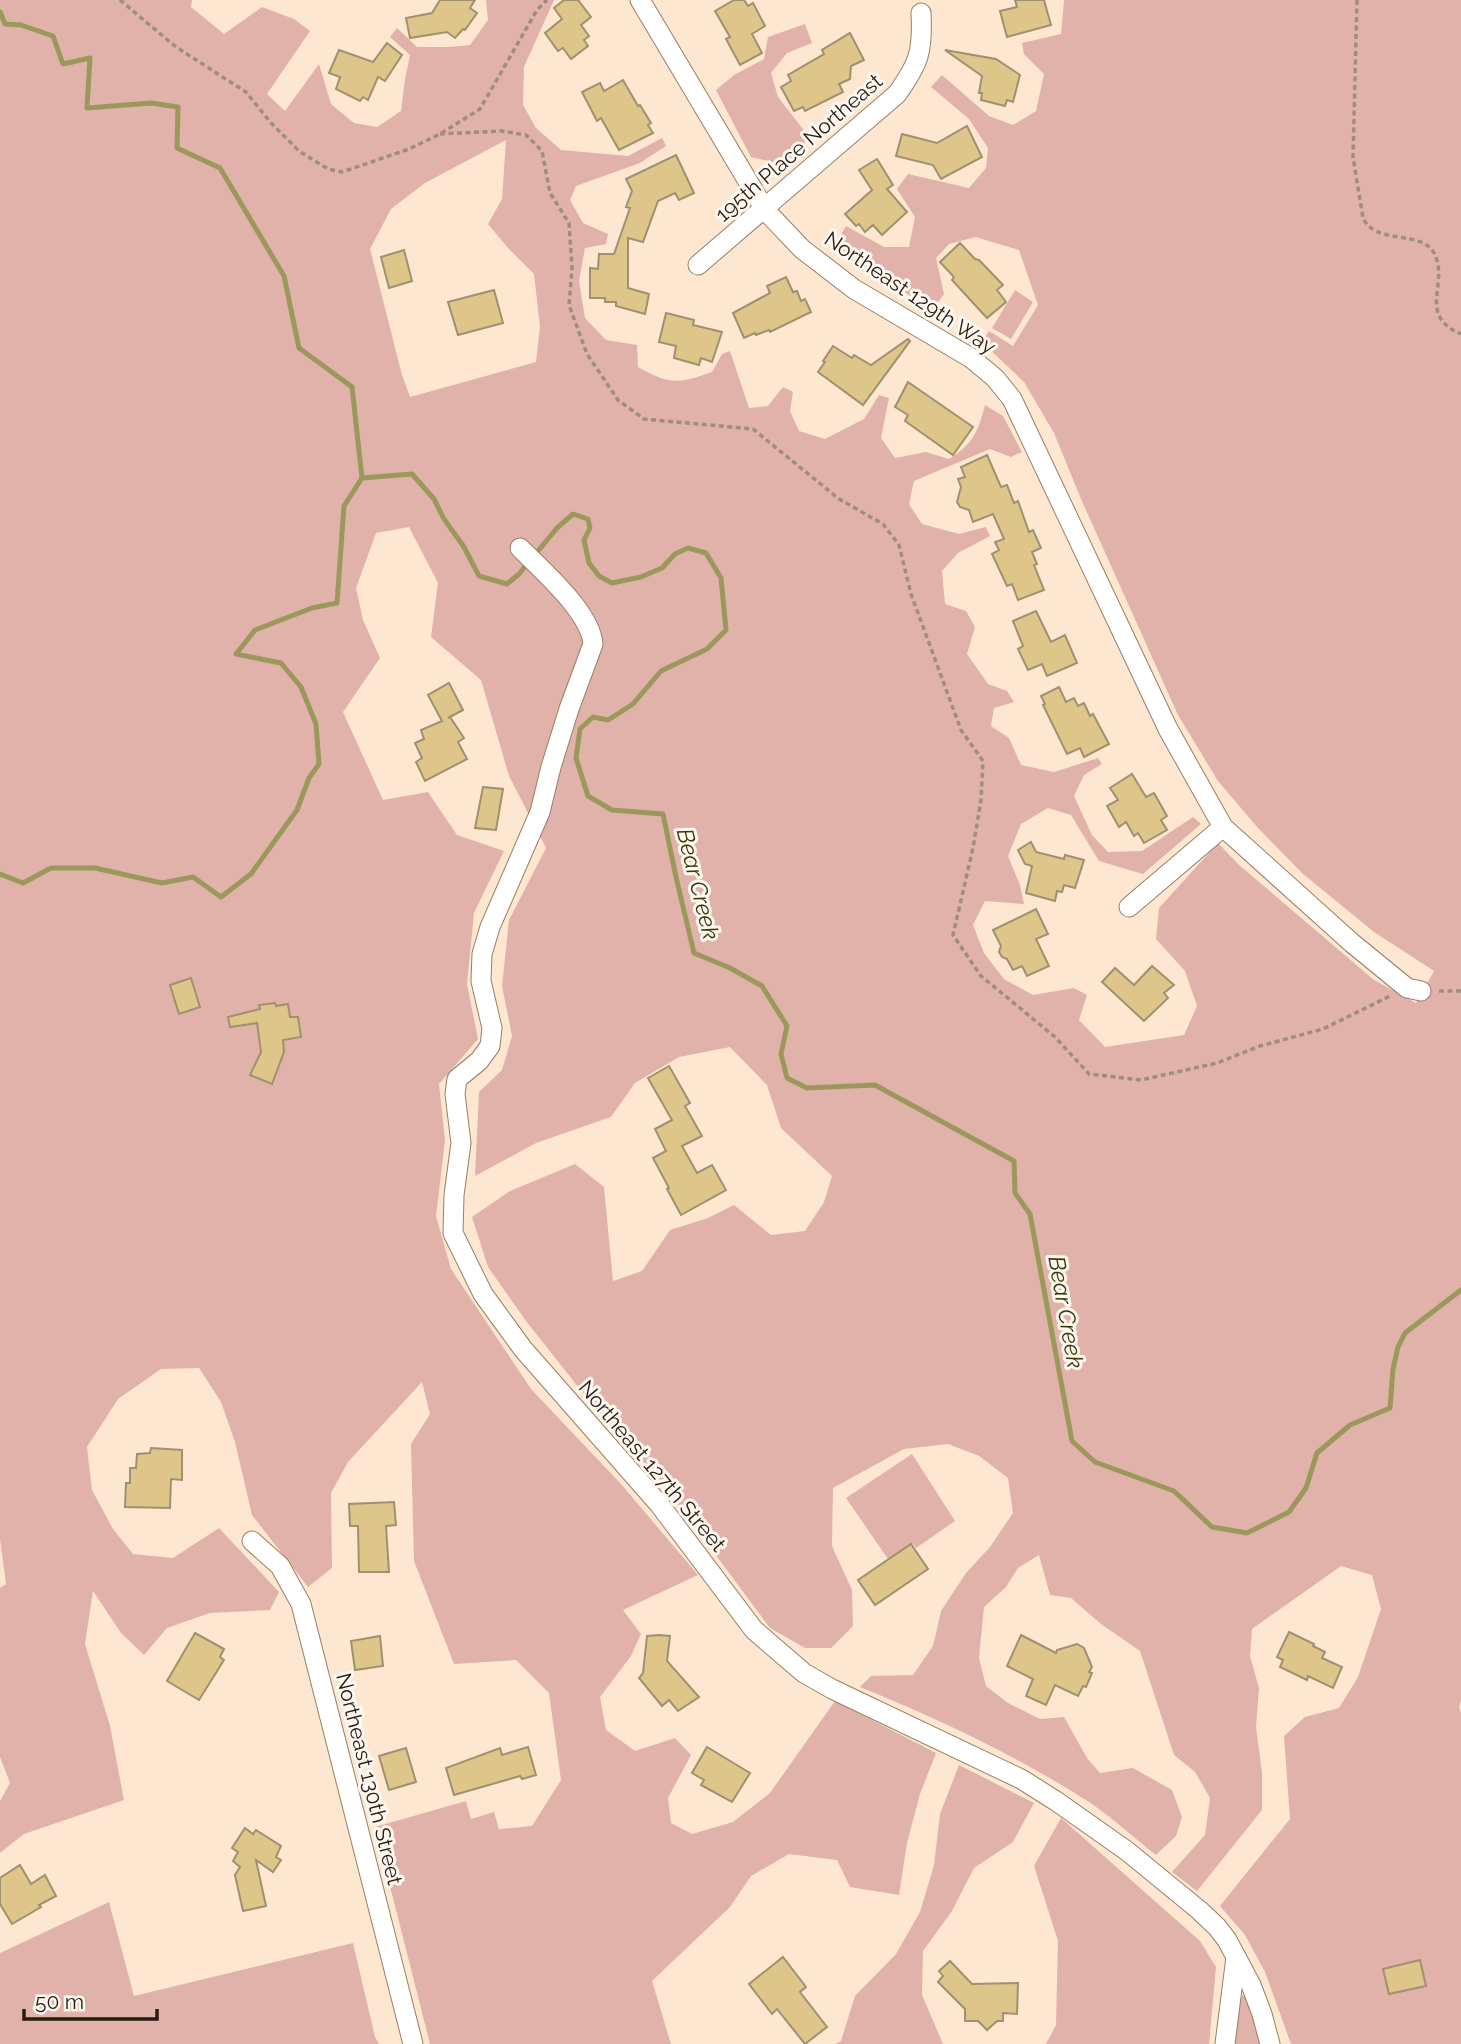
<svg xmlns="http://www.w3.org/2000/svg" width="1461" height="2044" font-family="Raleway,sans-serif">
	<style>
		.green { fill: #e1b2a9; fill-rule: evenodd }
		.lines { fill: none; stroke-linecap: round; stroke-linejoin: round }
		.stream { stroke: #9b985b; stroke-width: 5 }
		.building { fill: #dec589; stroke: #9f9170; stroke-width: 2 }
		.minor-casing { stroke: #987f64; stroke-width: 21 }
		.path { stroke: #9f8e7d; stroke-width: 3.5; stroke-dasharray: 5 3.5; stroke-linecap: butt }
		.minor { stroke: #fff; stroke-width: 19 }
		.labels { text-anchor: middle; stroke-width: 6; stroke-linejoin: round; paint-order: stroke }
		.street-label { font-size: 21px; fill: #261c11; stroke: #fdf7f1 }
		.water-label { font-size: 23px; font-style: italic; fill: #3a3805; stroke: #fdf7f1 }
	</style>
	<rect width="100%" height="100%" fill="#fde7d0"/>
	<!-- green -->
	<g class="green">
		<path d="M0 0H192L191 7 224 34 262 7 294 19 310 31 267 94 285 111 319 64 331 104 354 123 377 127 401 111 405 79 410 55 390 37 397 28 417 47H449L470 45 488 20 486 0H554L524 67 523 105 536 128 561 150 628 156 662 138 666 146 640 163 576 186 570 200 583 223 608 234 606 244 585 248 579 281 585 318 606 340 637 345 638 367C670 385 678 384 712 372L722 354 730 351 749 408 768 406 783 387 793 392 790 411 799 431 825 439 864 419 879 395 889 398 881 438 895 458 926 452 949 459C973 444 978 432 985 405L1003 416 1022 452 1011 457 990 449 914 481 909 504 922 524 959 534 986 527 990 536 958 553 942 571 945 604 966 611 975 627 967 654 988 684 1007 691 1014 702 994 708 991 726 1009 738 1021 765 1054 772 1098 758 1102 764 1084 775 1074 796 1092 835 1108 852 1142 851 1193 817 1201 824 1143 874 1099 861 1071 815 1048 808 1021 824 1008 856 1020 885 1024 904 985 901 973 925 984 953 1004 979 1033 995 1074 988 1087 995 1079 1020 1105 1047 1184 1035 1197 1006 1185 971 1156 939 1159 908 1218 843 1238 864 1374 980 1416 1003 1434 971 1374 932 1303 874 1258 828 1218 781 1178 715 1081 499 1054 433 1024 382 982 342 989 331 1013 346 1038 305 1019 250 976 237 949 244 936 258 944 294 933 309 832 250 846 226 884 247H909L915 217 897 189 908 174 969 188 986 168 988 148 969 119 931 87 942 75 989 116 1013 125 1036 111 1044 74 1024 54 1022 43 1061 34 1064 0H1461V1701L1459 1707 1461 1713V2044H1291L1265 1972 1245 1935 1220 1906 1290 1819 1284 1736 1305 1717 1339 1708 1358 1677 1381 1609 1372 1575 1341 1566 1252 1629 1250 1656 1259 1688 1256 1727 1262 1773V1810L1197 1891 1172 1872 1205 1835 1210 1798 1195 1772 1174 1755 1140 1651 1101 1624 1071 1598 1050 1595 1039 1555 1018 1568 1006 1587 984 1607 979 1658 986 1686 1008 1703 1040 1719 1064 1717 1087 1758 1100 1773 1133 1768 1172 1790 1182 1817 1176 1836 1156 1855C1134 1838 1113 1818 1089 1802 1017 1756 939 1719 860 1687L871 1676 913 1675 933 1646 941 1611 966 1573 990 1547 1013 1513 1008 1478 979 1456 948 1444 904 1449 833 1488 832 1546 852 1590 853 1626 831 1648H805L770 1628 660 1480 602 1417 526 1321 488 1267 472 1217 510 1191 575 1164 604 1187 613 1281 642 1271 670 1230 708 1218 734 1205 771 1235 805 1231 824 1202 832 1176 781 1128 767 1085 730 1047 679 1057 635 1083 611 1117 536 1143 475 1176 479 1092 502 1070 512 1036 502 986 509 920 546 848 509 776 481 680 431 637 438 583 409 527 376 533 356 588 363 620 380 658 343 712 383 800 428 792 457 835 504 851 474 913 467 984 478 1039 439 1084 445 1140 436 1216 451 1269 531 1389 621 1484 698 1575 623 1610 641 1634 631 1656 600 1697 606 1730 635 1751 675 1738 691 1755 668 1798 671 1823 692 1834 733 1822 770 1793 835 1701 936 1753 920 1794 907 1843 899 1895 850 1887 837 1860 789 1854 751 1876 730 1907 652 1981 671 2044H430L375 1827 466 1801 471 1819 494 1812 499 1829 532 1826 561 1780 549 1693 516 1660 454 1664 414 1561 411 1444 430 1414 422 1382 348 1462 331 1493 332 1568 308 1587 252 1515 235 1442 221 1402 199 1368 161 1369 118 1399 87 1447 92 1490 113 1529 133 1554 173 1558 219 1528 279 1592 270 1610 210 1613 167 1628 144 1655 121 1633 93 1591 85 1644 110 1726 124 1800 24 1834 0 1853V1801L10 1783 0 1757V1588L6 1584 0 1539ZM506 140 502 199 488 224 508 248 534 274 540 327 536 362 410 397 402 375 370 249 391 209 425 183Z"/>
		<polygon points="805,24 812,43 787,53 771,73 778,97 806,133 803,153 777,163 751,157 716,90 734,75 764,59 768,37"/>
		<polygon points="1015,290 1033,302 1011,339 992,328"/>
		<polygon points="912,1454 955,1521 916,1548 912,1543 888,1559 846,1498"/>
		<polygon points="959,1765 1034,1803 1013,1842 974,1868 952,1911 923,1951 922,1995 943,2044 835,2044 841,2041 855,1996 896,1954 920,1912 934,1865 940,1814"/>
		<polygon points="1061,1818 1200,1941 1216,1967 1209,2044 1046,2044 1056,2025 1058,1941 1034,1866"/>
		<polygon points="109,1902 134,1996 353,1943 375,2037 379,2044 0,2044 0,1953"/>
		<polygon points="1243,1995 1249,2000 1262,2044 1233,2044 1236,2003"/>
	</g>
	<g class="lines">
		<!-- stream -->
		<g class="stream">
			<polyline points="0,12 5,24 21,25 53,36 63,64 90,58 87,108 151,103 178,107 177,148 220,168 284,276 299,348 352,387 362,478"/>
			<polyline points="534,556 557,528 573,514 588,519 590,528 584,540 589,563 599,576 612,583 641,577 662,568 675,554 688,548 706,553 721,578 726,630 707,649 661,671 633,704 608,720 593,717 580,729 576,758 588,796 612,810 663,814 676,877 694,953 730,968 762,986 787,1026 781,1054 787,1078 807,1088 875,1085 1014,1161 1015,1193 1030,1214 1072,1441 1095,1462 1174,1491 1212,1527 1247,1533 1289,1512 1306,1488 1317,1453 1350,1425 1390,1408 1393,1369 1398,1347 1405,1333 1461,1290"/>
			<polyline points="0,874 23,883 51,868 95,868 162,883 193,877 221,897 251,874 297,810 309,778 319,764 316,724 301,687 281,663 236,654 255,630 312,608 337,603 344,506 362,478 412,474 434,499 444,519 464,547 479,576 507,584 519,574 528,563"/>
		</g>
	</g>
	<!-- building -->
	<g class="building">
		<polygon points="440,0 475,0 470,8 477,13 465,30 463,29 455,38 447,32 410,38 406,18 432,13"/>
		<polygon points="564,0 578,0 591,17 581,25 589,36 584,40 588,46 571,59 563,48 558,51 545,33 562,19 554,8"/>
		<polygon points="734,0 744,0 748,6 753,3 765,26 752,34 762,53 740,65 726,39 730,37 715,11"/>
		<polygon points="1015,0 1044,0 1051,25 1007,37 1000,11 1017,7"/>
		<polygon points="850,33 864,60 851,66 850,79 839,84 843,92 805,111 803,107 794,111 781,87 791,81 788,75 824,54 822,50"/>
		<polygon points="387,43 402,55 385,81 378,77 368,100 363,97 360,101 336,89 340,77 329,73 339,50 373,62"/>
		<polygon points="945,50 996,59 1020,75 1013,102 1007,100 1005,106 981,100 982,93 979,93 982,76"/>
		<polygon points="623,80 638,106 640,105 651,123 648,125 653,133 619,150 601,118 597,121 582,92 600,83 604,91"/>
		<polygon points="967,126 982,157 941,179 933,165 896,156 902,134 937,143"/>
		<polygon points="676,155 694,193 679,200 675,193 658,201 643,242 628,238 628,288 649,294 645,314 616,306 616,302 605,302 605,298 590,298 590,268 598,269 599,254 614,254 630,208 626,207 632,191 626,179"/>
		<polygon points="877,159 893,185 887,189 907,212 882,235 873,225 865,232 859,224 856,226 845,214 872,190 859,170"/>
		<polygon points="960,243 975,259 979,260 1003,285 997,290 1006,302 987,318 952,280 954,277 940,262"/>
		<polygon points="404,250 412,281 389,288 381,257"/>
		<polygon points="786,277 793,292 797,291 801,301 805,299 811,312 770,332 769,330 756,335 755,333 744,338 733,313 770,293 767,286"/>
		<polygon points="494,290 503,323 458,335 448,302"/>
		<polygon points="666,313 694,320 693,325 722,332 712,362 701,358 699,365 674,358 676,346 659,342"/>
		<polygon points="908,339 910,341 863,405 818,372 825,362 823,361 833,346 852,358 854,355 871,365"/>
		<polygon points="908,382 973,427 953,455 905,421 908,415 895,407"/>
		<polygon points="987,455 1001,487 1007,485 1014,503 1018,501 1029,532 1033,530 1041,548 1032,552 1037,564 1034,565 1044,590 1018,600 1012,584 1007,586 992,554 999,550 995,542 1004,539 993,514 973,522 969,510 960,507 957,502 961,487 958,479 965,477 961,467"/>
		<polygon points="1036,611 1051,642 1065,635 1077,663 1047,676 1042,664 1028,670 1018,649 1023,646 1013,621"/>
		<polygon points="449,683 463,710 448,718 450,717 464,738 458,742 467,759 425,781 416,762 422,758 415,743 424,739 421,730 442,721 428,695"/>
		<polygon points="1059,687 1066,702 1074,698 1078,706 1084,703 1090,716 1093,714 1109,744 1084,757 1080,748 1067,754 1043,705 1045,704 1041,696"/>
		<polygon points="1132,774 1146,797 1154,793 1167,816 1161,820 1167,830 1144,843 1138,833 1134,836 1126,822 1119,827 1107,806 1118,800 1110,788"/>
		<polygon points="483,787 503,789 496,830 475,828"/>
		<polygon points="1031,842 1036,852 1064,859 1065,855 1084,860 1075,888 1064,885 1062,892 1057,891 1055,901 1026,893 1032,866 1025,864 1018,850"/>
		<polygon points="1036,909 1048,934 1036,939 1049,966 1027,976 1022,966 1013,970 1007,959 1002,957 999,952 1001,946 993,930"/>
		<polygon points="1152,966 1174,985 1164,993 1168,998 1144,1021 1102,982 1115,968 1134,985"/>
		<polygon points="191,978 200,1007 179,1014 170,985"/>
		<polygon points="275,1003 276,1006 288,1004 290,1017 298,1017 301,1037 283,1040 284,1052 272,1084 250,1075 261,1052 257,1023 230,1027 228,1017 260,1009 259,1005"/>
		<polygon points="669,1066 690,1103 685,1106 702,1136 682,1146 697,1173 712,1165 726,1190 681,1215 667,1189 669,1188 653,1158 666,1151 655,1129 672,1120 648,1078"/>
		<polygon points="151,1448 182,1450 182,1480 171,1479 170,1508 125,1507 126,1483 130,1483 130,1468 136,1468 137,1454 150,1453"/>
		<polygon points="394,1502 396,1525 386,1526 389,1572 359,1572 358,1526 350,1526 349,1504"/>
		<polygon points="911,1544 928,1569 875,1605 858,1580"/>
		<polygon points="1289,1632 1314,1644 1313,1646 1325,1652 1322,1658 1342,1667 1333,1688 1308,1676 1307,1680 1280,1667 1283,1660 1277,1657"/>
		<polygon points="195,1633 224,1649 220,1657 224,1660 199,1700 167,1681"/>
		<polygon points="659,1635 670,1636 667,1661 699,1697 678,1711 669,1700 662,1706 639,1678 643,1673 647,1636"/>
		<polygon points="1021,1635 1056,1653 1057,1650 1077,1644 1084,1648 1092,1667 1089,1672 1092,1673 1086,1687 1083,1686 1078,1696 1055,1685 1046,1705 1026,1696 1033,1679 1007,1666"/>
		<polygon points="380,1636 383,1666 355,1670 351,1641"/>
		<polygon points="528,1747 536,1775 522,1779 520,1776 454,1795 446,1768 500,1748 502,1755"/>
		<polygon points="707,1747 750,1773 732,1802 701,1785 704,1780 692,1773"/>
		<polygon points="406,1748 416,1782 389,1790 379,1756"/>
		<polygon points="245,1828 253,1834 256,1830 281,1846 276,1857 281,1860 273,1872 256,1860 266,1906 243,1911 235,1875 240,1867 233,1861 238,1852 232,1848"/>
		<polygon points="20,1865 31,1884 45,1875 56,1896 39,1905 41,1907 12,1924 0,1904 0,1878"/>
		<polygon points="783,1957 806,1987 800,1992 827,2027 805,2044 777,2009 772,2014 749,1984"/>
		<polygon points="1420,1960 1426,1986 1389,1994 1383,1969"/>
		<polygon points="950,1961 972,1984 1018,1983 1017,2014 1003,2013 1003,2021 997,2021 987,2030 978,2021 965,2021 965,2009 938,1982 943,1976 939,1971"/>
	</g>
	<g class="lines">
		<!-- minor casing -->
		<g class="minor-casing">
			<g id="minor">
				<polyline points="640,0 765,210 802,249 854,289 971,358 995,378 1012,399 1168,729 1223,827 1352,943 1407,988 1421,991"/>
				<path d="M698 265 897 94C919 63 923 52 921 13"/>
				<path d="M520 548C542 570 591 613 593 644L569 709 551 767 540 812 490 927 482 954 481 981 492 1028 490 1046 479 1061 457 1079 455 1094 461 1143 454 1195 453 1233 483 1294 523 1349 659 1504 754 1630 804 1673 832 1689 1021 1779 1056 1801 1127 1851 1199 1910 1217 1927 1227 1940 1251 1985 1262 2014 1270 2044"/>
				<polyline points="1129,907 1223,827"/>
				<polyline points="252,1541 280,1566 301,1604 413,2044"/>
				<polyline points="1225,2044 1236,1957"/>
			</g>
		</g>
		<!-- path -->
		<g class="path">
			<polyline points="120,0 176,47 246,92 271,123 299,151 328,169 342,172 409,149 440,134 480,109 537,10 547,0"/>
			<path d="M1357 0 1353 157 1363 218C1376 246 1421 229 1434 253 1450 283 1416 315 1461 334"/>
			<polyline points="440,134 502,131 526,135 542,151 550,193 569,223 572,268 569,305 587,354 618,400 644,419 753,429 839,499 883,524 899,545 911,594 961,730 983,761 981,800 973,848 953,935 981,976 1055,1037 1089,1074 1141,1080 1217,1063 1260,1046 1323,1029 1390,996"/>
			<polyline points="1439,991 1461,991"/>
		</g>
		<!-- minor -->
		<use href="#minor" class="minor"/>
	</g>
	<g class="labels">
		<!-- street labels -->
		<g class="street-label">
			<text transform="translate(799 148) rotate(-41)" y="7">195th Place Northeast</text>
			<text transform="translate(910 293) rotate(34)" y="7">Northeast 129th Way</text>
			<text transform="translate(652 1466) rotate(50)" y="7">Northeast 127th Street</text>
			<text transform="translate(369 1779) rotate(76)" y="7">Northeast 130th Street</text>
		</g>
		<!-- water labels -->
		<g class="water-label">
			<text transform="translate(698 884) rotate(76)" y="8">Bear Creek</text>
			<text transform="translate(1066 1312) rotate(80)" y="8">Bear Creek</text>
		</g>
	</g>
	<!-- scale -->
	<path d="M24 2009v10h133v-10" fill="none" stroke="#261c11" stroke-width="3.5"/>
	<text x="35" y="2009" font-size="21" fill="#261c11" stroke="#fdf7f1" stroke-width="5" paint-order="stroke">50 m</text>
</svg>
